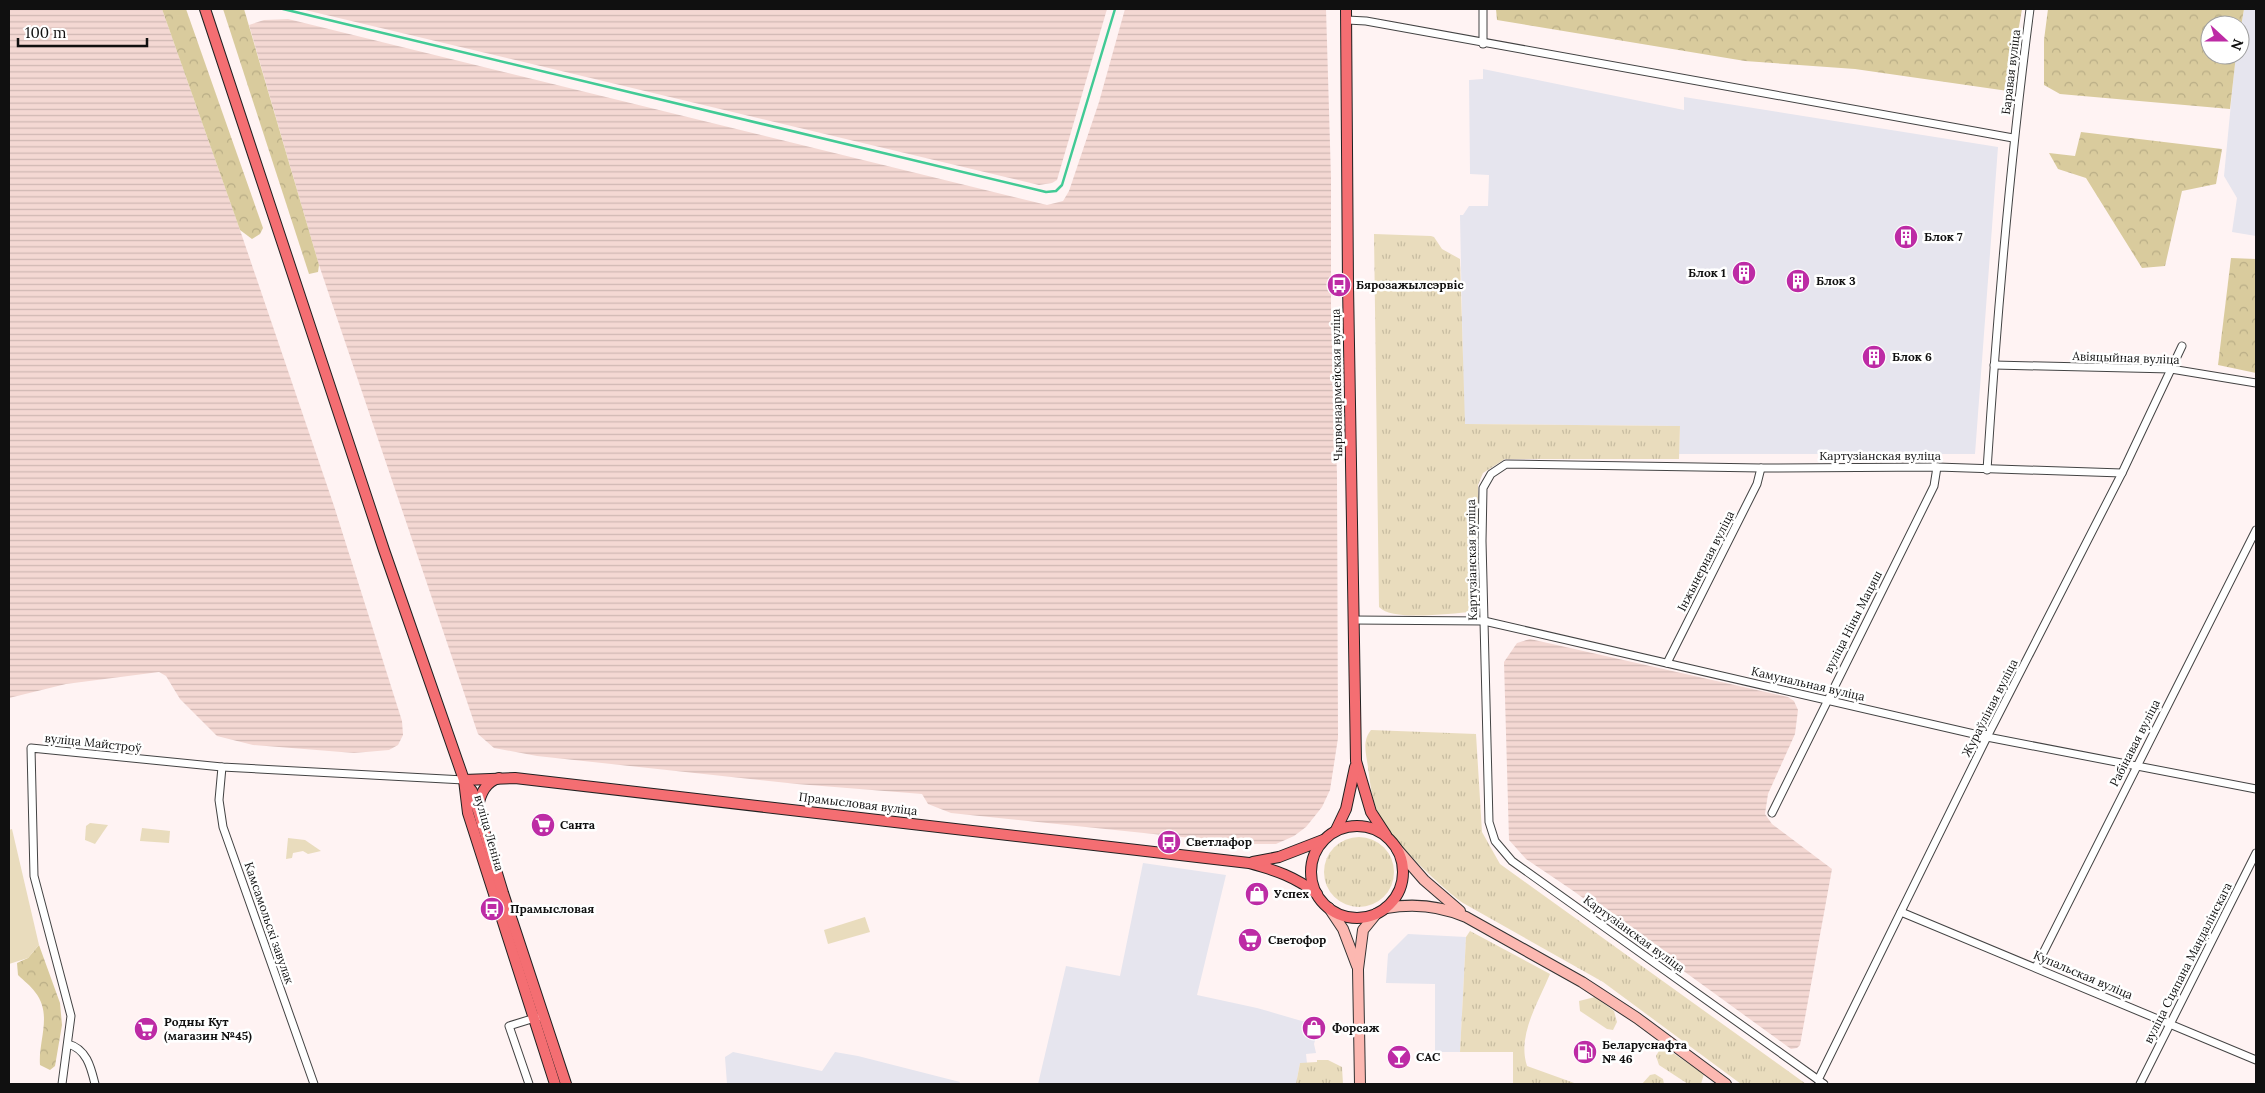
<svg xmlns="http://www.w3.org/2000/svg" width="2265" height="1093" font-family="Lora,serif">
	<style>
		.industrial { fill: #e6e5ee }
		.farmland { fill: url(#farmland-rules) }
		.grass { fill: url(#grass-tufts) }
		.forest { fill: url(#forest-crowns) }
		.park { fill: #e9dcbd }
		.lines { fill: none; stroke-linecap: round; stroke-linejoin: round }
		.stream { stroke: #42ca95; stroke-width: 2.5 }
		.street-casing { stroke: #434343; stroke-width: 9 }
		.secondary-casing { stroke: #323232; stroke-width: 12 }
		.primary-casing { stroke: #212121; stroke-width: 12 }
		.street { stroke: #fff; stroke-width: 7 }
		.secondary { stroke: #fcb8b1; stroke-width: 10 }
		.primary { stroke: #f46e72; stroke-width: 10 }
		.labels { text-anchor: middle; stroke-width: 5; stroke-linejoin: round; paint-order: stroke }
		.street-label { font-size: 12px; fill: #101010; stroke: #fff }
		.poi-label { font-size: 12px; font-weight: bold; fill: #101010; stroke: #fff; text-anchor: start }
	</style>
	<defs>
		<pattern id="farmland-rules" width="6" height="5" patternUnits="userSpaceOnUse" patternTransform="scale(1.25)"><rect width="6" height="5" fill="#f4d8d3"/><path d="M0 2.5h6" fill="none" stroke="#d0b8b4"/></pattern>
		<pattern id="grass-tufts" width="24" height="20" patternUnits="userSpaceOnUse" patternTransform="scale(1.25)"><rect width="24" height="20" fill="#e9dcbd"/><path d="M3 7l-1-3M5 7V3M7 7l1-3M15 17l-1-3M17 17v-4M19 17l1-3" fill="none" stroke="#c7bca1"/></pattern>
		<pattern id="forest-crowns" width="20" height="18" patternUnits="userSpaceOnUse" patternTransform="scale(1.25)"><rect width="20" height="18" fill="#d9cb9d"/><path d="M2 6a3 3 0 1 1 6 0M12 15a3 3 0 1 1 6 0" fill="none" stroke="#b9ad86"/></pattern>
	</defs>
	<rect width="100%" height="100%" fill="#fff3f3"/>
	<!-- industrial -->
	<g class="industrial">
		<polygon points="2244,9 2256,9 2256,236 2232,232 2237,198 2224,176 2234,72 2236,55 2240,55 2240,32"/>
		<polygon points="1483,69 1684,110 1684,97 1998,147 1975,454 1679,454 1680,426 1464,424 1460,215 1463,215 1469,206 1488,206 1489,175 1470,174 1469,80 1483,79"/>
		<polygon points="1143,863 1226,875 1197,995 1257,1008 1319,1026 1314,1044 1316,1053 1306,1054 1307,1063 1300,1063 1296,1084 1038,1084 1066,966 1120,976"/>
		<polygon points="1408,934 1466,937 1460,1052 1435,1052 1435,984 1386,983 1388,954"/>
		<polygon points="733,1052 822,1071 835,1052 858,1056 960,1082 959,1084 727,1084 725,1057"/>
	</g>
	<!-- farmland -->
	<g class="farmland">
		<polygon points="9,9 162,9 240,230 334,506 402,721 403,735 398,745 389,750 354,753 253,745 217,736 180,699 166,676 159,672 66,684 9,698"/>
		<polygon points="301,9 1107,9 1057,180 1052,183 1039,185"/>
		<polygon points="1125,9 1326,9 1331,178 1331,317 1337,474 1338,738 1330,790 1322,807 1306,827 1294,836 1276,844 1250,844 951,813 928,804 922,794 797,784 537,756 494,748 478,734 319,265 249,25 264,20 288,19 1047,205 1063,201 1069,191 1099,102"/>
		<polygon points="1530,639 1788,697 1794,701 1798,710 1795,734 1768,794 1765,814 1772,824 1832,869 1800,1045 1797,1048 1791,1049 1572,890 1526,859 1509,840 1504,662 1517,643"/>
	</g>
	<!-- grass -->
	<g class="grass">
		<path d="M1374 234 1431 236 1434 237 1442 249 1460 259 1465 424 1680 426 1679 459H1505L1483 473 1478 485 1479 596V602L1472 612C1451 613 1393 622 1379 607Z"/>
		<path d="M1371 730 1476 734 1482 832 1500 864 1806 1084H1741L1603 982 1463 903C1442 888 1389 838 1379 815 1372 800 1370 783 1368 767 1366 753 1362 741 1371 730Z"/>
		<circle cx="1359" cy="872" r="35"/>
		<path d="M1470 931 1550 974C1538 1003 1517 1035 1527 1066L1577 1084H1513V1052H1460L1466 937Z"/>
		<polygon points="1595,997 1614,1011 1617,1022 1613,1030 1607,1029 1580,1011 1579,1001"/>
		<polygon points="1664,1047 1704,1074 1701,1084 1688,1084 1659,1065 1656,1056 1660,1049"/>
		<polygon points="1317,1060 1328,1060 1342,1067 1343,1084 1296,1084 1300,1063 1317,1062"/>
		<polygon points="1655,1074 1663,1079 1664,1084 1642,1084 1650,1075"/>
	</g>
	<!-- forest -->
	<g class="forest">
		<polygon points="162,9 186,9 263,228 260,234 252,239 240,230"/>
		<polygon points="223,9 244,9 319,265 318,272 309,274"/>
		<polygon points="1496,9 2022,9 2008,91 1855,69 1745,61 1497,20"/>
		<polygon points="2048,9 2244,9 2240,32 2240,25 2210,25 2210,55 2236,55 2230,109 2060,94 2044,85 2044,40"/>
		<polygon points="2081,132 2222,149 2216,184 2182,191 2165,266 2142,268 2086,178 2058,169 2049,153 2075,156"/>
		<polygon points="2231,258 2256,259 2256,373 2218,365"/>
		<path d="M39 945 60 1003 62 1025 55 1066 50 1070 40 1065C38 1041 53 1014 35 992 31 986 24 981 18 975L17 963 28 958Z"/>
	</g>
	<!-- park -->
	<g class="park">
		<polygon points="90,823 108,825 95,844 85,840 86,826"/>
		<polygon points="142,828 170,831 169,843 140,841"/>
		<polygon points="12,829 39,945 28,958 9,964 9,830"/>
		<polygon points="288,838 305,840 321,851 308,854 303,851 293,853 292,858 286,859"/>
		<polygon points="865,917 870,932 828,944 824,930"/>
	</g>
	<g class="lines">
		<!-- stream -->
		<polyline class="stream" points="283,9 1046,192 1056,191 1062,185 1115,9"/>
		<!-- street casing -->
		<g class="street-casing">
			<g id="street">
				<polyline points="1483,9 1483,44"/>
				<polyline points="1347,20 1366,21 2013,138"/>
				<polyline points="1994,365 2171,369 2256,383"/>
				<path d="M1987 470C1997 315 2010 162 2030 9"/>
				<polyline points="1353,620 1484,621 1987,737 2256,789"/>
				<polyline points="1667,663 1757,484 1761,468"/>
				<polyline points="222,767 219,800 223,827 314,1084"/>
				<polyline points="1772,813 1934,486 1937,467"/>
				<polyline points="1901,912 2256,1060"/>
				<polyline points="2036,967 2256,530"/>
				<path d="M68 1044C87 1049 91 1068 95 1084"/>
				<polyline points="1818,1080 1987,737 2122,473 2182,346"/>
				<polyline points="62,1084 71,1016 34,876 31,748 222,767 464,780"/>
				<polyline points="529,1084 509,1026 538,1017"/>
				<polyline points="1824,1084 1512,861 1495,841 1489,822 1482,541 1483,488 1491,474 1506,464 1761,468 1937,467 2122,473"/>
				<polyline points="2140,1084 2256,853"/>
			</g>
		</g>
		<!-- secondary casing -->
		<g class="secondary-casing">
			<g id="secondary">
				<polyline points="1397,849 1424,880 1460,911"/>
				<polyline points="1329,908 1343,929 1357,966"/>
				<path d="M1386 908C1414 903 1441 906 1466 917L1582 982 1637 1018 1726 1084"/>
				<polyline points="1360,1084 1358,969 1363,930 1376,914"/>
			</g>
		</g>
		<!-- primary casing -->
		<g class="primary-casing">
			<g id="primary">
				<polyline points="205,9 384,550 464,780 468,813 555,1084"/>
				<polyline points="1346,9 1348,285 1356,761 1371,812 1386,835"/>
				<path d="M464 780 515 778 1249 863C1275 870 1296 877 1317 894"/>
				<polyline points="464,781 472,791 503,893 566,1084"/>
				<path d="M478 807C480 795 485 782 499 778"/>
				<circle cx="1357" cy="872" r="46"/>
				<polyline points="1336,830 1346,809 1355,767"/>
				<polyline points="1253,862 1279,857 1323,840"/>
			</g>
		</g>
		<!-- street -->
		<use href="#street" class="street"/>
		<!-- secondary -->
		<use href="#secondary" class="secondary"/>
		<!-- primary -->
		<use href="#primary" class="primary"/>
	</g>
	<!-- icons -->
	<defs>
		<g id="building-disc" transform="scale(1.25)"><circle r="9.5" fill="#bd2ba5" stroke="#fff"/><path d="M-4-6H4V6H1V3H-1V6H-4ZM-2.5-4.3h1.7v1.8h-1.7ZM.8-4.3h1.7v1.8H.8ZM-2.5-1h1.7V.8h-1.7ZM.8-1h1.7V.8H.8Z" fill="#fff"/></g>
		<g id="bus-disc" transform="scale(1.25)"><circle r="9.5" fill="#bd2ba5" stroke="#fff"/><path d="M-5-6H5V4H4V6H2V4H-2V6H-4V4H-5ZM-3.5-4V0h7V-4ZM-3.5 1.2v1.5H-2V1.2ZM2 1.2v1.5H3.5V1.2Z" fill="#fff"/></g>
		<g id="supermarket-disc" transform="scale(1.25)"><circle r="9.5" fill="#bd2ba5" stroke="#fff"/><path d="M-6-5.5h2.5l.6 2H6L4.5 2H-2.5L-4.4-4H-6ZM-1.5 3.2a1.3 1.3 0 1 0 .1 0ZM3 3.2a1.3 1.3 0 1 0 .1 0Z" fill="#fff"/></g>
		<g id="shop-disc" transform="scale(1.25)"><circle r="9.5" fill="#bd2ba5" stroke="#fff"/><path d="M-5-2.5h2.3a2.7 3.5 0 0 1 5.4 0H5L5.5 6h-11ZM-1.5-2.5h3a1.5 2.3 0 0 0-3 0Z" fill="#fff"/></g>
		<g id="fuel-disc" transform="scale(1.25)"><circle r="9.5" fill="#bd2ba5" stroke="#fff"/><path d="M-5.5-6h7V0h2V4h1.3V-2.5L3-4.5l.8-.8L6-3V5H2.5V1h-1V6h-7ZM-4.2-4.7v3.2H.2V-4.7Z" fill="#fff"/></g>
		<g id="bar-disc" transform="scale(1.25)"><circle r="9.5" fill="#bd2ba5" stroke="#fff"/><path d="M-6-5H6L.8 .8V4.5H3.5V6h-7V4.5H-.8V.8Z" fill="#fff"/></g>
	</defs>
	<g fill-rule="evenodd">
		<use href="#building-disc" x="1906" y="237"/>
		<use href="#building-disc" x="1744" y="273"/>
		<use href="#building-disc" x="1798" y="281"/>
		<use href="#bus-disc" x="1339" y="285"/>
		<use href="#building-disc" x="1874" y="357"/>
		<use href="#supermarket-disc" x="543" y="825"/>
		<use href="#bus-disc" x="1169" y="842"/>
		<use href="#shop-disc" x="1257" y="894"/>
		<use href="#bus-disc" x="492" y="909"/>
		<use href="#supermarket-disc" x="1250" y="940"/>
		<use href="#shop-disc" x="1314" y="1028"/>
		<use href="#supermarket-disc" x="146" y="1029"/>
		<use href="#fuel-disc" x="1585" y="1052"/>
		<use href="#bar-disc" x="1399" y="1057"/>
	</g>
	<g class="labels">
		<!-- street labels -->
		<g class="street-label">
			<text transform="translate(2011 72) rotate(-83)" y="4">Баравая вуліца</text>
			<text transform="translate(2126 358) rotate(2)" y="4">Авіяцыйная вуліца</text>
			<text transform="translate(1337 385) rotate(-91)" y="4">Чырвонаармейская вуліца</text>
			<text x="1880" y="460">Картузіанская вуліца</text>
			<text transform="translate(1472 560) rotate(-91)" y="4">Картузіанская вуліца</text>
			<text transform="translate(1706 561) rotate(-63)" y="4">Інжынерная вуліца</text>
			<text transform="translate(1853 622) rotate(-63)" y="4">вуліца Ніны Мацяш</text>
			<text transform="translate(1808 684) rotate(13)" y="4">Камунальная вуліца</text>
			<text transform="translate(1990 708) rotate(-63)" y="4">Жураўліная вуліца</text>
			<text transform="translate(93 743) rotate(6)" y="4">вуліца Майстроў</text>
			<text transform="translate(2135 743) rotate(-63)" y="4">Рабінавая вуліца</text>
			<text transform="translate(858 804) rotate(7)" y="4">Прамысловая вуліца</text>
			<text transform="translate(489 833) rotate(74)" y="4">вуліца Леніна</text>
			<text transform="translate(269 923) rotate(71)" y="4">Камсамольскі завулак</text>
			<text transform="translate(1634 934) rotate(36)" y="4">Картузіанская вуліца</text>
			<text transform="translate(2188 963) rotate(-63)" y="4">вуліца Сцяпана Мандалінскага</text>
			<text transform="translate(2083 975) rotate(23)" y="4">Купальская вуліца</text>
		</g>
		<!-- poi labels -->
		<g class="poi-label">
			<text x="1924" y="241">Блок 7</text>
			<text x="1726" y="277" text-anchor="end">Блок 1</text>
			<text x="1816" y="285">Блок 3</text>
			<text x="1356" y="289">Бярозажылсэрвіс</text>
			<text x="1892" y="361">Блок 6</text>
			<text x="560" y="829">Санта</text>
			<text x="1186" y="846">Светлафор</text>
			<text x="1274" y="898">Успех</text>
			<text x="510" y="913">Прамысловая</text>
			<text x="1268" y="944">Светофор</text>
			<text x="164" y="1026">Родны Кут<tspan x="164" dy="14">(магазин №45)</tspan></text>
			<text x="1332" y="1032">Форсаж</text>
			<text x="1602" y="1049">Беларуснафта<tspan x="1602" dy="14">№ 46</tspan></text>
			<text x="1416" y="1061">САС</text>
		</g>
	</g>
	<!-- border -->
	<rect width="2265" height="1093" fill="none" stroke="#101010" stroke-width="20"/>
	<!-- north arrow -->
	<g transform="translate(2225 40) rotate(111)"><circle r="24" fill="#ffffff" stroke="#9f9f9f"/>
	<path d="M0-4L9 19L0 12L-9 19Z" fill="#bd2ba5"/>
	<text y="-8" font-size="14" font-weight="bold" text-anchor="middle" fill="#101010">N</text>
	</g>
	<!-- scale -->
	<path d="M18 38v8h129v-8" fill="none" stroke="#101010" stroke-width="2.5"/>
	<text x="25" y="38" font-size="15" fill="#101010" stroke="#ffffff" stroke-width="4" paint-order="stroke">100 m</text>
</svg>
